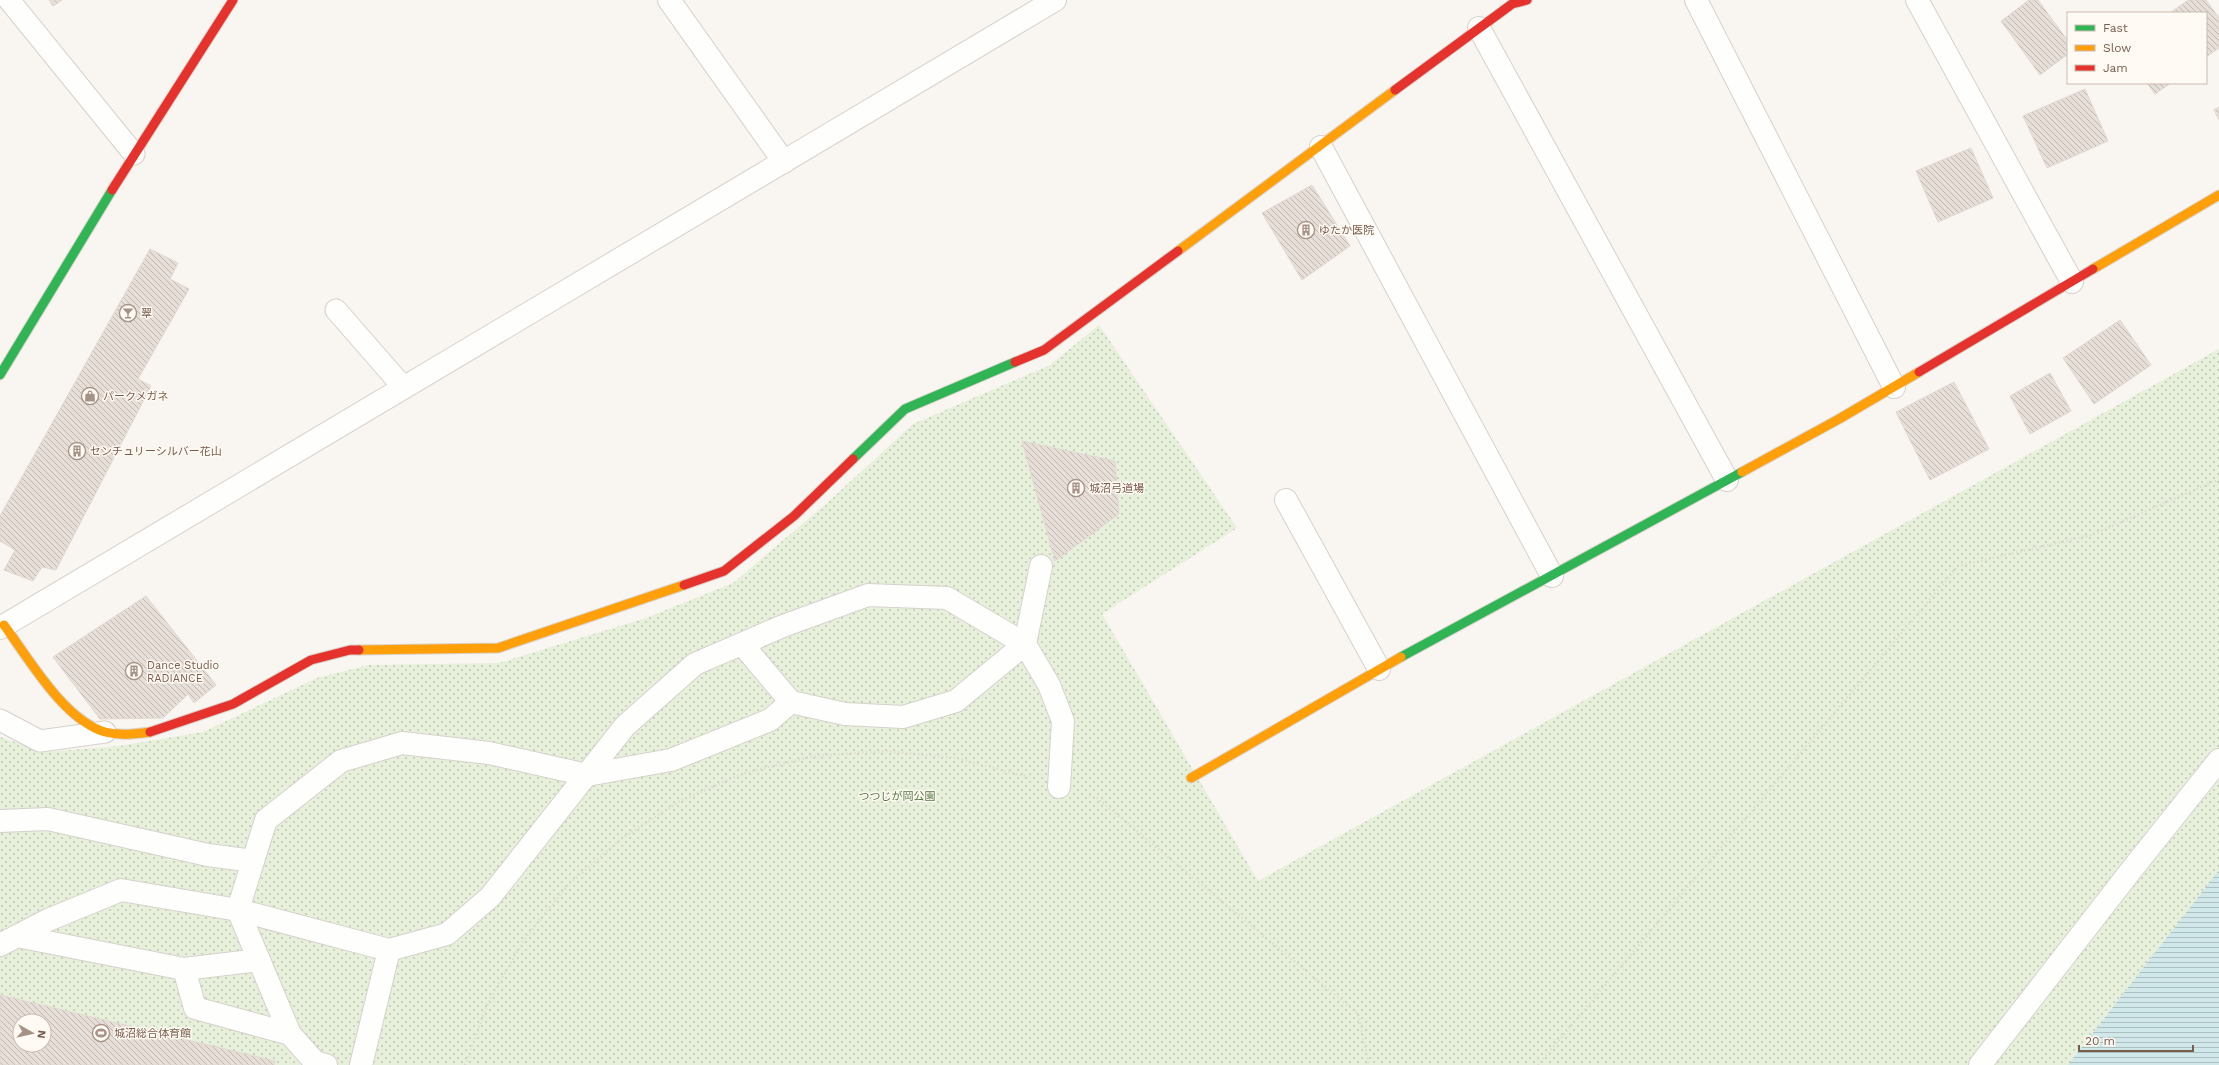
<svg xmlns="http://www.w3.org/2000/svg" width="2219" height="1065" font-family="'Work Sans','Noto Sans JP',sans-serif">
	<style>
		.park { fill: url(#park-dots); fill-rule: evenodd }
		.water { fill: url(#water-rules) }
		.building { fill: url(#building-back-hatch); stroke: #e2d8d2; fill-rule: evenodd }
		.lines { fill: none; stroke-linecap: round; stroke-linejoin: round }
		.lane-casing { stroke: #d7d1cb; stroke-width: 23 }
		.street-casing { stroke: #d7d1cb; stroke-width: 24 }
		.fast-casing { stroke: #d9d2cb; stroke-width: 11 }
		.slow-casing { stroke: #d9d2cb; stroke-width: 11 }
		.jam-casing { stroke: #d9d2cb; stroke-width: 11 }
		.path { stroke: #dcd5d0; stroke-width: 2.5; stroke-dasharray: 1 3; stroke-linecap: butt }
		.lane { stroke: #fefefd; stroke-width: 21 }
		.street { stroke: #fefefd; stroke-width: 22 }
		.fast { stroke: #30b455; stroke-width: 9 }
		.slow { stroke: #ff9f0a; stroke-width: 9 }
		.jam { stroke: #e5322d; stroke-width: 9 }
		.labels { text-anchor: middle; stroke-width: 3; stroke-linejoin: round; paint-order: stroke }
		.poi-label { font-size: 11px; fill: #7a5c4d; stroke: #fffaf3; text-anchor: start }
		.park-label { font-size: 11px; fill: #537a41; stroke: #fffaf3 }
	</style>
	<defs>
		<pattern id="park-dots" width="8" height="8" patternUnits="userSpaceOnUse"><rect width="8" height="8" fill="#e7f0db"/><path d="M2 2h.1M6 6h.1" fill="none" stroke="#c0c6b4" stroke-width="1.8" stroke-linecap="round"/></pattern>
		<pattern id="water-rules" width="6" height="5" patternUnits="userSpaceOnUse"><rect width="6" height="5" fill="#d0e8ea"/><path d="M0 2.5h6" fill="none" stroke="#aebfc0"/></pattern>
		<pattern id="building-back-hatch" width="6" height="6" patternUnits="userSpaceOnUse"><rect width="6" height="6" fill="#e6ded7"/><path d="M-1 5l2 2M0 0l6 6M5-1l2 2" fill="none" stroke="#bfb7b1"/></pattern>
	</defs>
	<rect width="100%" height="100%" fill="#f9f5f0"/>
	<!-- park -->
	<path class="park" d="M1099 325 1237 528 1102 614 1258 881 2219 349V1065H0V737L46 752 119 746 203 732 317 678 369 665 499 663 646 618 733 583 826 504 913 424 1050 365ZM20 1021H44V1045H20Z"/>
	<!-- water -->
	<polygon class="water" points="2219,870 2219,1065 2068,1065"/>
	<!-- building -->
	<g class="building">
		<polygon points="49,0 62,0 53,6"/>
		<polygon points="2029,0 2038,0 2068,41 2068,54 2040,75 2001,21"/>
		<polygon points="2188,0 2206,0 2219,18 2219,48 2206,57 2206,13 2170,13"/>
		<polygon points="2147,83 2171,83 2155,94"/>
		<polygon points="2085,89 2108,141 2047,168 2023,116"/>
		<polygon points="2219,107 2219,120 2214,110"/>
		<polygon points="1971,148 1993,198 1938,222 1916,171"/>
		<polygon points="1312,185 1350,246 1302,280 1262,213"/>
		<polygon points="150,249 178,263 170,279 189,289 138,379 151,386 56,570 42,567 33,581 4,570 15,550 0,541 0,516"/>
		<polygon points="2120,320 2151,365 2094,404 2063,358"/>
		<polygon points="2050,373 2071,411 2030,434 2010,396"/>
		<polygon points="1954,382 1989,449 1930,480 1896,412"/>
		<polygon points="1022,441 1115,461 1119,514 1055,561"/>
		<polygon points="146,596 216,685 194,703 188,694 163,718 100,719 53,657"/>
		<path d="M0 995 275 1061 274 1065H0ZM20 1021H44V1045H20Z"/>
	</g>
	<g class="lines">
		<!-- lane casing -->
		<g class="lane-casing">
			<g id="lane">
				<polyline points="9,0 134,154"/>
				<polyline points="336,310 404,388"/>
				<polyline points="0,720 40,741 105,732"/>
			</g>
		</g>
		<!-- street casing -->
		<g class="street-casing">
			<g id="street">
				<polyline points="669,0 784,162"/>
				<polyline points="1696,0 1894,387"/>
				<polyline points="1917,0 2072,282"/>
				<polyline points="1479,28 1727,480"/>
				<polyline points="1321,147 1552,576"/>
				<polyline points="1286,500 1379,669"/>
				<polyline points="0,628 1055,0"/>
				<polyline points="742,644 791,702"/>
				<polyline points="0,821 48,819 208,855 253,861 266,820 341,761 402,743 489,753 587,775 671,760 770,720 791,702 845,714 903,717 956,701 1025,644 1041,566"/>
				<polyline points="253,861 238,910 290,1034"/>
				<polyline points="17,936 184,969 195,1008 290,1034 315,1062 326,1065"/>
				<polyline points="0,945 48,920 121,890 238,910 389,950 447,934 490,897 625,726 695,664 783,626 868,595 947,598 1025,644 1049,685 1063,721 1059,787"/>
				<polyline points="184,969 259,960"/>
				<polyline points="361,1065 389,950"/>
				<polyline points="1980,1065 2129,873 2219,760"/>
			</g>
		</g>
		<!-- fast casing -->
		<g class="fast-casing">
			<g id="fast">
				<polyline points="0,375 112,190"/>
				<polyline points="853,459 905,409 1015,362"/>
				<polyline points="1401,657 1742,472"/>
			</g>
		</g>
		<!-- slow casing -->
		<g class="slow-casing">
			<g id="slow">
				<polyline points="1178,251 1395,90"/>
				<polyline points="2093,269 2219,195"/>
				<polyline points="1742,472 1839,419 1919,372"/>
				<path d="M4 625C29 659 64 720 105 732 120 736 135 734 150 732"/>
				<polyline points="359,650 498,648 684,585"/>
				<polyline points="1191,778 1401,657"/>
			</g>
		</g>
		<!-- jam casing -->
		<g class="jam-casing">
			<g id="jam">
				<polyline points="1395,90 1512,4 1527,0"/>
				<polyline points="112,190 233,0"/>
				<polyline points="1015,362 1044,350 1178,251"/>
				<polyline points="1919,372 2093,269"/>
				<polyline points="684,585 724,571 794,516 853,459"/>
				<polyline points="150,732 233,704 311,660 350,650 359,650"/>
			</g>
		</g>
		<!-- path -->
		<g class="path">
			<polyline points="1089,796 1097,798 1358,1014 1369,1065"/>
			<polyline points="465,1065 488,1003 523,941 567,886 621,839 680,801 745,773 814,756 885,751 955,758 1028,777"/>
			<polyline points="1538,1065 1958,566 2092,535 2219,479"/>
		</g>
		<!-- lane -->
		<use href="#lane" class="lane"/>
		<!-- street -->
		<use href="#street" class="street"/>
		<!-- fast -->
		<use href="#fast" class="fast"/>
		<!-- slow -->
		<use href="#slow" class="slow"/>
		<!-- jam -->
		<use href="#jam" class="jam"/>
	</g>
	<!-- icons -->
	<defs>
		<g id="building-ring" transform="scale(0.9)"><circle r="9.5" fill="#fffaf3" stroke="#a69286" stroke-width="1.5"/><path d="M-4-6H4V6H1V3H-1V6H-4ZM-2.5-4.3h1.7v1.8h-1.7ZM.8-4.3h1.7v1.8H.8ZM-2.5-1h1.7V.8h-1.7ZM.8-1h1.7V.8H.8Z" fill="#a69286"/></g>
		<g id="bar-ring" transform="scale(0.9)"><circle r="9.5" fill="#fffaf3" stroke="#a69286" stroke-width="1.5"/><path d="M-6-5H6L.8 .8V4.5H3.5V6h-7V4.5H-.8V.8Z" fill="#a69286"/></g>
		<g id="shop-ring" transform="scale(0.9)"><circle r="9.5" fill="#fffaf3" stroke="#a69286" stroke-width="1.5"/><path d="M-5-2.5h2.3a2.7 3.5 0 0 1 5.4 0H5L5.5 6h-11ZM-1.5-2.5h3a1.5 2.3 0 0 0-3 0Z" fill="#a69286"/></g>
		<g id="stadium-ring" transform="scale(0.9)"><circle r="9.5" fill="#fffaf3" stroke="#a69286" stroke-width="1.5"/><path d="M0-5a6.5 5 0 1 0 0 10a6.5 5 0 1 0 0-10ZM-3.5-1.8h7v3.6h-7Z" fill="#a69286"/></g>
	</defs>
	<g fill-rule="evenodd">
		<use href="#building-ring" x="1306" y="230"/>
		<use href="#bar-ring" x="128" y="313"/>
		<use href="#shop-ring" x="90" y="396"/>
		<use href="#building-ring" x="77" y="451"/>
		<use href="#building-ring" x="1076" y="488"/>
		<use href="#building-ring" x="134" y="671"/>
		<use href="#stadium-ring" x="101" y="1033"/>
	</g>
	<g class="labels">
		<!-- poi labels -->
		<g class="poi-label">
			<text x="1319" y="234">ゆたか医院</text>
			<text x="141" y="317">翠</text>
			<text x="103" y="400">パークメガネ</text>
			<text x="90" y="455">センチュリーシルバー花山</text>
			<text x="1089" y="492">城沼弓道場</text>
			<text x="147" y="669">Dance Studio<tspan x="147" dy="13">RADIANCE</tspan></text>
			<text x="114" y="1037">城沼総合体育館</text>
		</g>
		<!-- park labels -->
		<g class="park-label">
			<text x="897" y="800">つつじが岡公園</text>
		</g>
	</g>
	<!-- legend -->
	<rect x="2067" y="12" width="140" height="72" fill="#fffaf3" stroke="#cabbb1"/>
	<rect x="2075" y="25" width="20" height="6" fill="#30b455" stroke="#cabbb1"/>
	<text x="2103" y="32" font-size="12" fill="#7a5c4d">Fast</text>
	<rect x="2075" y="45" width="20" height="6" fill="#ff9f0a" stroke="#cabbb1"/>
	<text x="2103" y="52" font-size="12" fill="#7a5c4d">Slow</text>
	<rect x="2075" y="65" width="20" height="6" fill="#e5322d" stroke="#cabbb1"/>
	<text x="2103" y="72" font-size="12" fill="#7a5c4d">Jam</text>
	<!-- north arrow -->
	<g transform="translate(32 1033) rotate(98)"><circle r="19" fill="#fffaf3" stroke="#cabbb1"/>
	<path d="M0-3L7 15L0 10L-7 15Z" fill="#a69286"/>
	<text y="-6" font-size="11" font-weight="bold" text-anchor="middle" fill="#7a5c4d">N</text>
	</g>
	<!-- scale -->
	<path d="M2079 1045v6h114v-6" fill="none" stroke="#7a5c4d" stroke-width="2"/>
	<text x="2085" y="1045" font-size="12" fill="#7a5c4d" stroke="#fffaf3" stroke-width="3" paint-order="stroke">20 m</text>
</svg>
